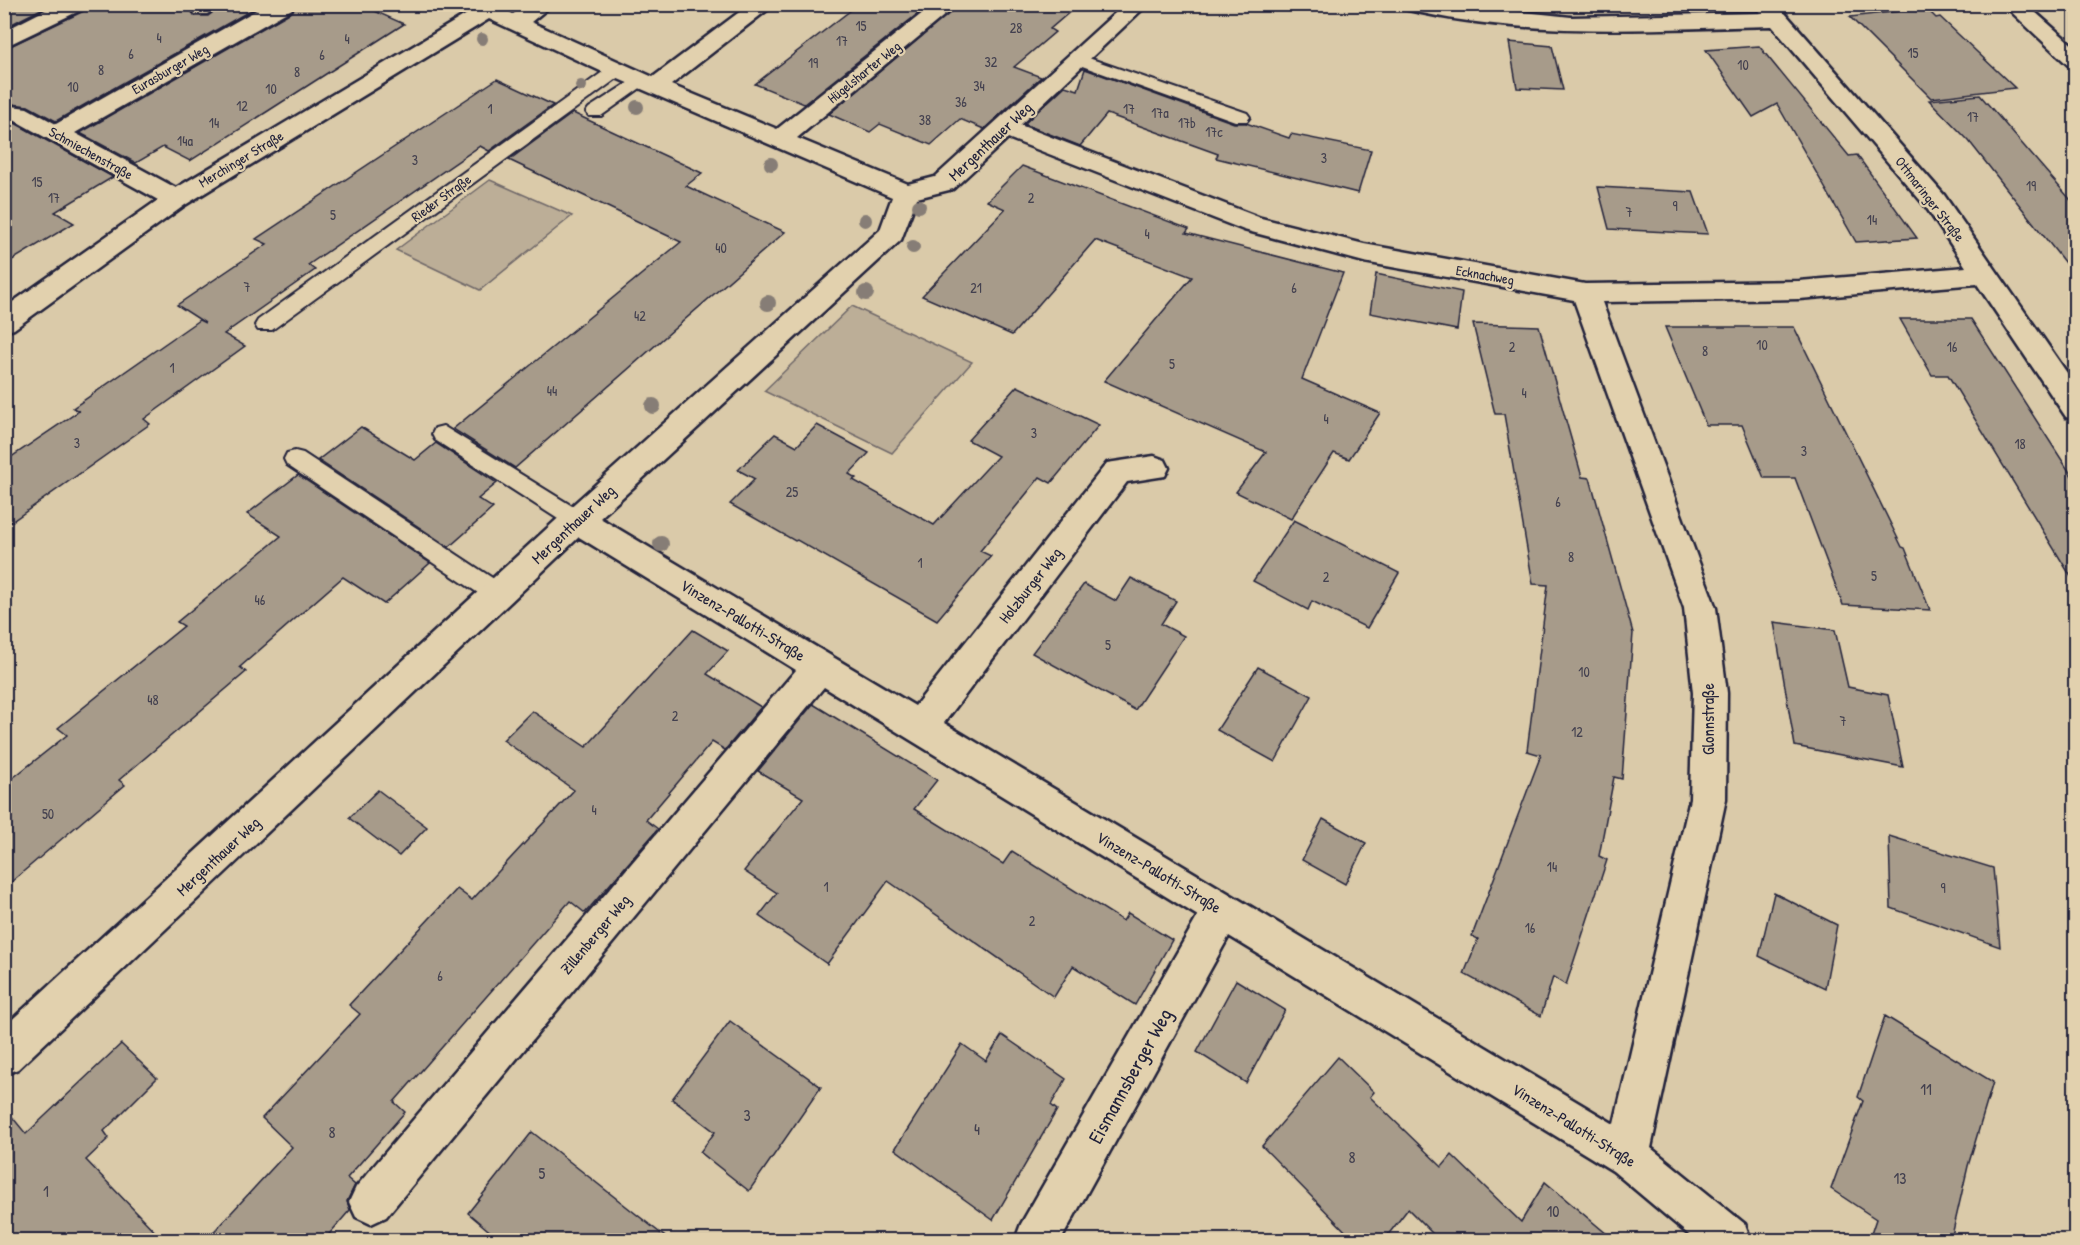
<svg xmlns="http://www.w3.org/2000/svg" width="2080" height="1245" font-family="'Patrick Hand',sans-serif">
	<style>
		.green { fill: #bcae97; stroke: #6f6869; stroke-width: 1.5 }
		.building { fill: #a79b8a; stroke: #22223b; stroke-width: 1.5 }
		.lines { fill: none; stroke-linecap: round; stroke-linejoin: round }
		.service-casing { stroke: #22223b; stroke-width: 4 }
		.minor-casing { stroke: #22223b; stroke-width: 5 }
		.secondary-casing { stroke: #22223b; stroke-width: 5 }
		.service { fill: #e2d1ae; fill-rule: evenodd }
		.minor { fill: #e2d1ae; fill-rule: evenodd }
		.secondary { fill: #e2d1ae; fill-rule: evenodd }
		.tree { fill: #867d76 }
		.labels { text-anchor: middle; stroke-width: 4.5; stroke-linejoin: round; paint-order: stroke }
		.number-label { font-size: 14px; fill: #43404f }
		.far-street-label { font-size: 14px; fill: #22223b; stroke: #e2d1ae }
		.street-label { font-size: 16px; fill: #22223b; stroke: #e2d1ae }
		.near-number-label { font-size: 16px; fill: #43404f }
		.near-street-label { font-size: 20px; fill: #22223b; stroke: #e2d1ae }
	</style>
	<rect width="100%" height="100%" fill="#dacaa9"/>
	<filter id="ink" filterUnits="userSpaceOnUse"><feTurbulence type="fractalNoise" baseFrequency=".0167" numOctaves="2"/><feDisplacementMap in="SourceGraphic" scale="12" xChannelSelector="R" yChannelSelector="G"/><feConvolveMatrix kernelMatrix="1 2 1 2 8 2 1 2 1" color-interpolation-filters="sRGB"/></filter>
	<g filter="url(#ink)">
		<!-- green -->
		<g class="green">
			<polygon points="490,180 572,216 480,290 396,250"/>
			<polygon points="852,306 972,362 892,453 764,391"/>
		</g>
		<!-- building -->
		<g class="building">
			<polygon points="4,4 51,4 4,28"/>
			<polygon points="87,4 197,4 191,11 195,16 208,16 224,4 262,4 56,121 28,106 4,103 4,49 84,11"/>
			<polygon points="296,4 359,4 404,24 190,161 163,147 136,163 80,133 293,11"/>
			<polygon points="859,4 930,4 804,104 755,84"/>
			<polygon points="960,4 1079,4 1050,29 1055,32 1014,67 1041,77 984,129 960,119 931,145 880,124 870,132 829,114"/>
			<polygon points="1926,8 1936,18 1940,17 2015,88 1931,98 1850,17"/>
			<polygon points="1509,42 1552,46 1563,90 1517,88"/>
			<polygon points="1759,46 1849,156 1857,155 1917,238 1856,242 1777,104 1753,117 1706,50"/>
			<polygon points="1085,69 1234,123 1246,123 1289,138 1291,134 1371,150 1358,193 1216,158 1218,154 1107,114 1080,146 1024,124 1065,86 1078,90"/>
			<polygon points="497,79 553,105 489,151 480,146 308,265 315,270 224,334 245,346 144,419 150,424 4,527 4,462 79,411 73,408 199,320 205,323 177,305 267,244 256,239"/>
			<polygon points="1980,95 2076,206 2076,277 1969,141 1929,100"/>
			<polygon points="573,113 702,173 686,186 785,232 515,468 453,429 681,242 509,160"/>
			<polygon points="4,121 13,122 113,177 55,212 74,223 4,265"/>
			<polygon points="1022,166 1189,229 1186,233 1343,273 1302,379 1380,413 1349,459 1334,453 1291,519 1236,492 1266,452 1104,381 1192,277 1095,240 1012,335 922,296 1005,209 987,201"/>
			<polygon points="1598,187 1693,192 1708,234 1609,229"/>
			<polygon points="1376,274 1462,292 1457,330 1370,313"/>
			<polygon points="1900,319 1971,319 2076,482 2076,585 1948,375 1932,375"/>
			<polygon points="1473,324 1539,326 1582,477 1590,478 1633,633 1622,779 1614,777 1599,856 1607,860 1566,985 1553,977 1541,1016 1464,974 1478,939 1472,936 1541,755 1527,751 1548,585 1533,584 1504,414 1495,414"/>
			<polygon points="1665,327 1794,327 1902,547 1905,548 1930,610 1843,605 1795,478 1764,478 1742,425 1706,425"/>
			<polygon points="1017,386 1099,425 1051,483 1040,477 980,551 991,556 937,620 797,540 795,541 730,504 755,479 738,470 775,434 797,446 817,425 869,453 849,474 856,478 853,480 934,525 998,456 968,440"/>
			<polygon points="361,427 415,460 436,443 497,483 478,499 493,508 449,547 318,460"/>
			<polygon points="298,475 430,563 384,604 343,577 240,667 246,672 119,780 125,785 4,888 4,785 67,735 58,728 184,626 177,622 281,536 247,514"/>
			<polygon points="1294,520 1399,573 1367,628 1312,601 1308,610 1253,581"/>
			<polygon points="1131,578 1176,601 1161,624 1184,636 1135,710 1032,653 1084,584 1116,601"/>
			<polygon points="1774,622 1835,630 1848,687 1888,695 1903,767 1795,746"/>
			<polygon points="693,630 728,651 707,674 761,707 725,750 712,742 646,820 658,829 585,913 570,901 394,1102 405,1112 347,1178 355,1185 347,1201 350,1210 324,1240 206,1240 292,1147 262,1118 360,1014 349,1005 457,889 472,900 574,790 503,740 532,711 586,747"/>
			<polygon points="1258,667 1312,696 1275,762 1217,730"/>
			<polygon points="813,704 937,780 914,809 1003,864 1012,851 1123,921 1128,913 1172,940 1135,1005 1073,966 1054,997 888,881 827,964 759,916 777,893 744,871 803,798 758,771"/>
			<polygon points="378,790 427,827 399,856 349,818"/>
			<polygon points="1323,819 1366,843 1345,884 1302,860"/>
			<polygon points="1889,836 1993,868 2000,947 1891,908"/>
			<polygon points="1774,893 1837,925 1825,988 1759,956"/>
			<polygon points="1236,980 1285,1010 1246,1083 1197,1052"/>
			<polygon points="1885,1016 1993,1082 1968,1166 1951,1240 1869,1240 1876,1219 1831,1189 1863,1101 1858,1097"/>
			<polygon points="730,1021 821,1087 749,1191 700,1152 715,1132 672,1099"/>
			<polygon points="1002,1035 1066,1079 1051,1105 1057,1110 993,1220 895,1149 962,1044 986,1061"/>
			<polygon points="121,1044 157,1078 104,1131 109,1138 86,1160 163,1240 4,1240 4,1107 26,1134"/>
			<polygon points="1338,1057 1374,1092 1370,1097 1442,1167 1452,1155 1521,1222 1545,1182 1614,1240 1439,1240 1408,1209 1384,1240 1354,1240 1262,1146"/>
			<polygon points="532,1132 669,1240 500,1240 468,1213"/>
		</g>
		<g class="lines">
			<!-- service casing -->
			<g class="service-casing">
				<g id="service">
					<polygon points="201,4 222,4 207,14 195,14 193,11"/>
					<polygon points="1077,54 1247,113 1250,117 1247,121 1235,121 1071,62 1069,59 1071,56"/>
					<polygon points="617,65 623,66 625,70 623,74 272,330 258,330 255,325 258,320 611,66"/>
					<polygon points="640,75 648,80 646,84 601,116 589,116 586,112 589,108"/>
					<polygon points="443,426 585,514 588,520 585,526 577,529 569,526 435,440 432,434 435,428"/>
					<polygon points="295,451 303,453 506,587 510,594 506,601 498,604 490,601 287,465 284,459 287,453"/>
				</g>
			</g>
			<!-- minor casing -->
			<g class="minor-casing">
				<g id="minor">
					<polygon points="57,4 85,4 83,9 4,47 4,31"/>
					<path d="M267 4H294L292 9 75 133 176 188 472 11 464 4H493L513 14 528 4H553L531 22 653 77 750 4H775L671 85 777 129 934 4H958L797 138 908 184 935 177 1125 4H1148L1020 125 1261 218 1364 244 1585 284 1799 281 1966 267 1926 207 1772 26C1650 29 1524 38 1404 9L1402 4H1448L1571 17 1761 13 1755 4H1777L1944 195 2076 386V420L2066 417 1977 284 1799 299 1602 302 1716 608 1727 693 1726 799 1651 1148 1745 1224 1751 1240H1695L1613 1171 1229 936 1061 1240H1015L1021 1224 1198 916 824 687 386 1217 371 1224 356 1217 349 1202 356 1187 796 670 579 537 18 1069 4 1075V1027L566 511 880 230 892 197 609 75 489 19 185 205 14 329 4 332V308L158 200 14 120 4 119V105L27 108 56 124ZM1008 138 1244 230 1364 262 1574 300 1684 608 1693 693 1690 799 1614 1124 944 723 1127 482 1165 476 1169 468 1165 460 1154 456 1107 463 915 706 600 518 901 240 917 198 953 189Z"/>
				</g>
			</g>
			<!-- secondary casing -->
			<g class="secondary-casing">
				<polygon id="secondary" points="2003,4 2026,4 2076,48 2076,67 2068,65"/>
			</g>
			<!-- service -->
			<use href="#service" class="service"/>
			<!-- minor -->
			<use href="#minor" class="minor"/>
			<!-- secondary -->
			<use href="#secondary" class="secondary"/>
		</g>
		<!-- trees -->
		<g class="tree">
			<circle cx="482" cy="39" r="6"/>
			<circle cx="581" cy="86" r="6"/>
			<circle cx="637" cy="107" r="7"/>
			<circle cx="771" cy="164" r="7"/>
			<circle cx="919" cy="206" r="7"/>
			<circle cx="865" cy="220" r="7"/>
			<circle cx="913" cy="247" r="7"/>
			<circle cx="866" cy="293" r="8"/>
			<circle cx="768" cy="303" r="8"/>
			<circle cx="653" cy="406" r="8"/>
			<circle cx="661" cy="544" r="8"/>
		</g>
	</g>
	<g class="labels">
		<!-- number labels -->
		<g class="number-label">
			<text x="861" y="31">15</text>
			<text x="1016" y="33">28</text>
			<text x="159" y="43">4</text>
			<text x="347" y="44">4</text>
			<text x="842" y="46">17</text>
			<text x="1913" y="58">15</text>
			<text x="131" y="59">6</text>
			<text x="322" y="60">6</text>
			<text x="991" y="67">32</text>
			<text x="813" y="68">19</text>
			<text x="1743" y="70">10</text>
			<text x="101" y="75">8</text>
			<text x="297" y="77">8</text>
			<text x="979" y="91">34</text>
			<text x="73" y="92">10</text>
			<text x="271" y="94">10</text>
			<text x="961" y="107">36</text>
			<text x="242" y="111">12</text>
			<text x="490" y="114">1</text>
			<text x="1129" y="114">17</text>
			<text x="1160" y="118">17a</text>
			<text x="1973" y="122">17</text>
			<text x="925" y="125">38</text>
			<text x="214" y="128">14</text>
			<text x="1187" y="128">17b</text>
			<text x="1214" y="137">17c</text>
			<text x="185" y="146">14a</text>
			<text x="1324" y="163">3</text>
			<text x="415" y="165">3</text>
			<text x="37" y="187">15</text>
			<text x="2031" y="191">19</text>
			<text x="54" y="203">17</text>
			<text x="1031" y="203">2</text>
			<text x="1675" y="211">9</text>
			<text x="1629" y="217">7</text>
			<text x="333" y="220">5</text>
			<text x="1872" y="225">14</text>
			<text x="1147" y="239">4</text>
			<text x="721" y="253">40</text>
			<text x="247" y="292">7</text>
			<text x="976" y="293">21</text>
			<text x="1294" y="293">6</text>
			<text x="640" y="321">42</text>
			<text x="1762" y="350">10</text>
			<text x="1512" y="352">2</text>
			<text x="1952" y="352">16</text>
			<text x="1705" y="356">8</text>
			<text x="1172" y="369">5</text>
			<text x="172" y="373">1</text>
			<text x="552" y="396">44</text>
			<text x="1524" y="398">4</text>
			<text x="1326" y="424">4</text>
			<text x="1034" y="438">3</text>
			<text x="77" y="448">3</text>
			<text x="2020" y="449">18</text>
			<text x="1804" y="456">3</text>
			<text x="792" y="497">25</text>
			<text x="1558" y="507">6</text>
			<text x="1571" y="562">8</text>
			<text x="920" y="568">1</text>
			<text x="1874" y="581">5</text>
			<text x="1326" y="582">2</text>
			<text x="260" y="605">46</text>
			<text x="1108" y="650">5</text>
			<text x="1584" y="677">10</text>
			<text x="153" y="705">48</text>
			<text x="675" y="721">2</text>
			<text x="1843" y="726">7</text>
			<text x="1577" y="737">12</text>
			<text x="594" y="815">4</text>
			<text x="48" y="819">50</text>
			<text x="1552" y="872">14</text>
			<text x="826" y="892">1</text>
			<text x="1943" y="893">9</text>
			<text x="1032" y="926">2</text>
			<text x="1530" y="933">16</text>
			<text x="440" y="981">6</text>
		</g>
		<!-- far-street labels -->
		<g class="far-street-label">
			<text transform="translate(170 69) rotate(-30)" y="5">Eurasburger Weg</text>
			<text transform="translate(864 72) rotate(-39)" y="5">Hügelsharter Weg</text>
			<text transform="translate(91 153) rotate(29)" y="5">Schmiechenstraße</text>
			<text transform="translate(241 159) rotate(-31)" y="5">Merchinger Straße</text>
			<text transform="translate(441 198) rotate(-36)" y="5">Rieder Straße</text>
			<text transform="translate(1930 199) rotate(52)" y="5">Ottmaringer Straße</text>
			<text transform="translate(1485 275) rotate(10)" y="5">Ecknachweg</text>
		</g>
		<!-- street labels -->
		<g class="street-label">
			<text transform="translate(990 141) rotate(-43)" y="6">Mergenthauer Weg</text>
			<text transform="translate(573 524) rotate(-43)" y="6">Mergenthauer Weg</text>
			<text transform="translate(1030 585) rotate(-52)" y="6">Holzburger Weg</text>
			<text transform="translate(743 620) rotate(31)" y="6">Vinzenz-Pallotti-Straße</text>
			<text transform="translate(1708 719) rotate(-90)" y="6">Glonnstraße</text>
			<text transform="translate(218 856) rotate(-43)" y="6">Mergenthauer Weg</text>
			<text transform="translate(1159 872) rotate(31)" y="6">Vinzenz-Pallotti-Straße</text>
			<text transform="translate(595 934) rotate(-50)" y="6">Zillenberger Weg</text>
			<text transform="translate(1574 1125) rotate(32)" y="6">Vinzenz-Pallotti-Straße</text>
		</g>
		<!-- near-number labels -->
		<g class="near-number-label">
			<text x="1926" y="1095">11</text>
			<text x="747" y="1121">3</text>
			<text x="977" y="1135">4</text>
			<text x="332" y="1138">8</text>
			<text x="1352" y="1163">8</text>
			<text x="542" y="1179">5</text>
			<text x="1900" y="1184">13</text>
			<text x="46" y="1197">1</text>
			<text x="1553" y="1217">10</text>
		</g>
		<!-- near-street labels -->
		<g class="near-street-label">
			<text transform="translate(1130 1076) rotate(-61)" y="7">Eismannsberger Weg</text>
		</g>
	</g>
	<!-- margin -->
	<rect width="2080" height="1245" fill="none" stroke="#e2d1ae" stroke-width="24"/>
	<rect x="12" y="12" width="2056" height="1221" fill="none" stroke="#22223b" stroke-width="2" filter="url(#ink)"/>
</svg>
